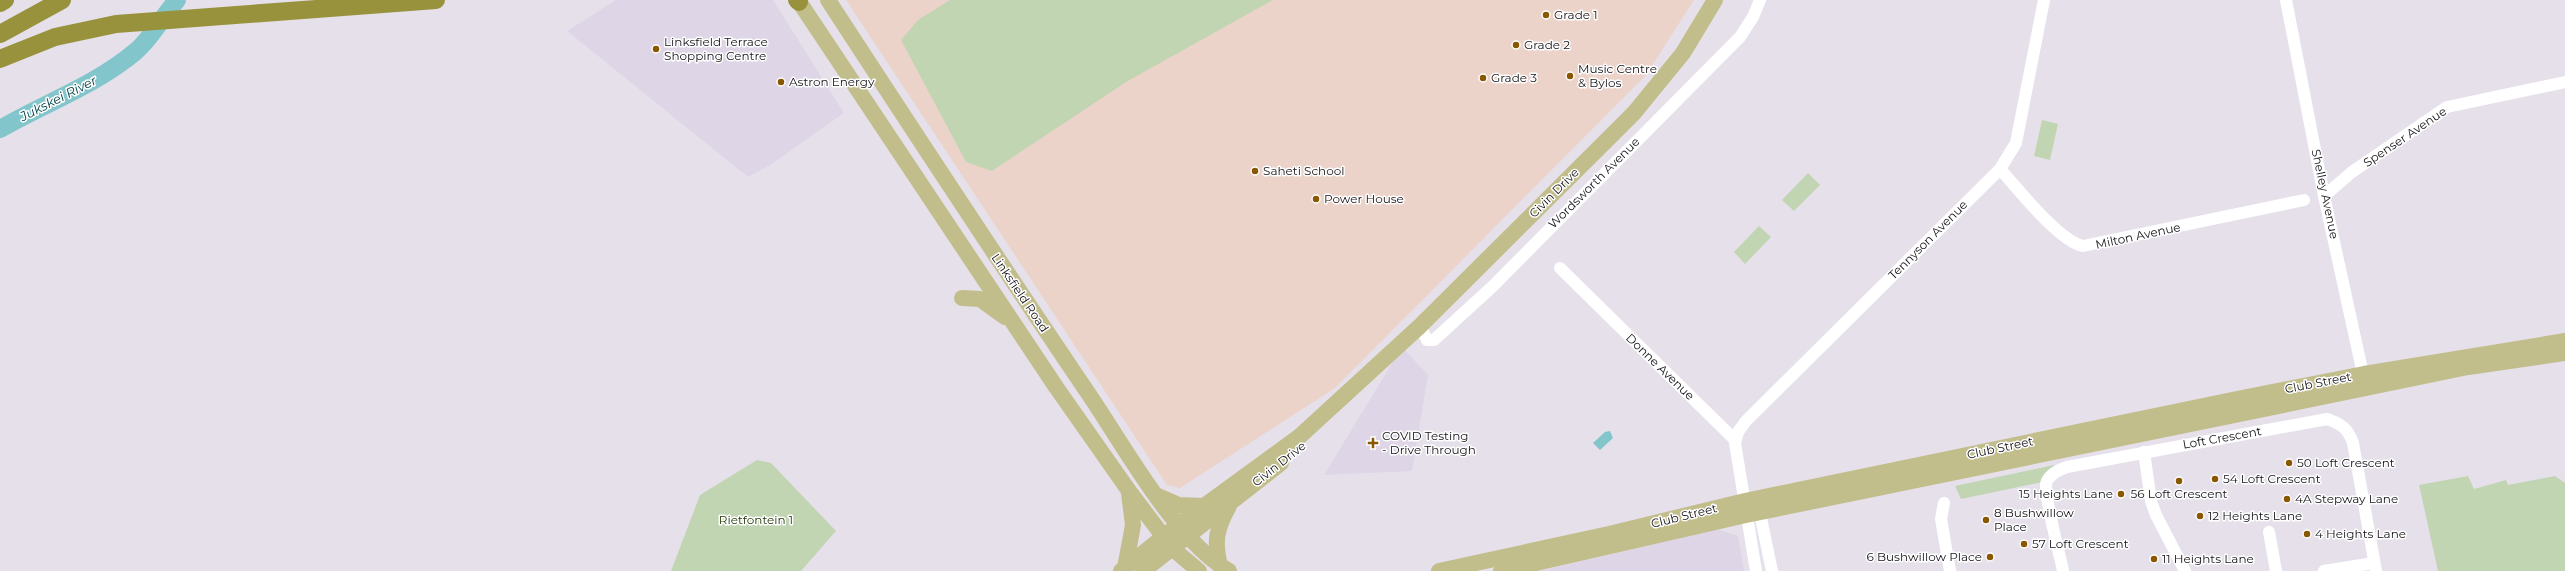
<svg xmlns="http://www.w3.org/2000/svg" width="2565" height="571" font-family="Montserrat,sans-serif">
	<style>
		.built { fill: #ded5e7 }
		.education { fill: #ebd3c9 }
		.green { fill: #c1d5b2 }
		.water { fill: #82c6cb }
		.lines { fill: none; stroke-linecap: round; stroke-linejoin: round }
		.river { stroke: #82c6cb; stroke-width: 18 }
		.minor { stroke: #fff; stroke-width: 12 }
		.major { stroke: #c2be8b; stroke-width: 16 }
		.highway { stroke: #99923d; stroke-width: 18 }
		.poi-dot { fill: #895700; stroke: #fff; stroke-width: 1.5 }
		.labels { text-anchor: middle; stroke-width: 3; stroke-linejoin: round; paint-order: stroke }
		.poi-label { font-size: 12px; fill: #151317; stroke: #fff; text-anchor: start }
		.street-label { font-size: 12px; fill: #151317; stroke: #fff }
		.park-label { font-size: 12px; fill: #1b3200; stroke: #fff }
		.water-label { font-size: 13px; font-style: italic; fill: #014347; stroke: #fff }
	</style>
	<rect width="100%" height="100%" fill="#e6e0eb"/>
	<!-- built -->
	<g class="built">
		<polygon points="616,0 773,0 844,113 770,165 748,177 567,31"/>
		<polygon points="1402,347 1428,375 1412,471 1324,475"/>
		<polygon points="1717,529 1738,536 1744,571 1540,571"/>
	</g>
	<!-- education -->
	<polygon class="education" points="846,0 1694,0 1646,75 1335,388 1180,488 1167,485"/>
	<!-- green -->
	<g class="green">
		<polygon points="950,0 1273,0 1126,82 992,171 966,162 901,40 918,20"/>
		<polygon points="2042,120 2058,124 2050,160 2034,156"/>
		<polygon points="1808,173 1820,185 1794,211 1782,200"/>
		<polygon points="1759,226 1771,237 1745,264 1734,252"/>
		<polygon points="757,460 771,463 836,531 801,571 671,571 700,495"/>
		<polygon points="2054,465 2043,482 1961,499 1955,486"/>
		<polygon points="2468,476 2474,489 2506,480 2508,485 2555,476 2565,483 2565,571 2438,571 2419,485"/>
	</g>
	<!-- water -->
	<polygon class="water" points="1610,431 1613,438 1600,450 1593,443 1605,432"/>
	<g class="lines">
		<!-- river -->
		<path class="river" d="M0 129C45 103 94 86 135 52 151 39 163 16 177 0"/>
		<!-- minor -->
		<g class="minor">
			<polyline points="2286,0 2324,196 2365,383"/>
			<path d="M2000 169C2018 189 2059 241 2083 246L2304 200"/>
			<polyline points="2324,196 2352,172 2447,107 2565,82"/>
			<polyline points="1560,268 1735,440"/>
			<polyline points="1420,326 1427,340 1434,340 1493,286 1740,37 1753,17 1760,0"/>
			<polyline points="2144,452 2151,501 2156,515 2185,571"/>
			<polyline points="1944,503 1941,519 1950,571"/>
			<polyline points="1758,504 1772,571"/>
			<polyline points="2269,532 2276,571"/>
			<polyline points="1756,571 1735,443 1738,432 1746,421 2000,169 2016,143 2044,0"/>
			<path d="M2063 571C2060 555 2044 497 2046 484 2048 475 2058 470 2067 467L2327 419C2342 424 2348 429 2353 443L2376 571"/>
			<polyline points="2324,571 2374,563"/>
		</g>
		<!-- major -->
		<g class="major">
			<polyline points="798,0 1056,387 1129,491 1172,548 1199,571"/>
			<path d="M828 0C914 132 1000 263 1088 393 1125 447 1174 539 1229 571"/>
			<polyline points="962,298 980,299 1005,317"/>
			<polyline points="1158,496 1179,505 1204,506"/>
			<path d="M1220 566C1214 540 1216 530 1229 506"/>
			<polyline points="1125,568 1133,525 1129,493"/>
			<polyline points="1121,571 1178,525 1300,436 1420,326 1634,113 1683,53 1715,0"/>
			<polyline points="1143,571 1281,463"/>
			<polyline points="1439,571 1609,534 1745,501 2237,399 2364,374 2565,341"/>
			<polyline points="1501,571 1746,515 2366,388 2468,367 2565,353"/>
		</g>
		<!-- highway -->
		<g class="highway">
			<polyline points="797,0 799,2"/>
			<polyline points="0,3 5,0"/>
			<polyline points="0,34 62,0"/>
			<polyline points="0,59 55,37 116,24 436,0"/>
		</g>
	</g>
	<!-- markers -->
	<g class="poi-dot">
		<circle cx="1546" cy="15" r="4"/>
		<circle cx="1516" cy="45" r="4"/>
		<circle cx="656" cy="49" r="4"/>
		<circle cx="1570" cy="76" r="4"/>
		<circle cx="1483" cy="78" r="4"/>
		<circle cx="781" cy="82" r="4"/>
		<circle cx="1255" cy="171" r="4"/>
		<circle cx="1316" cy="199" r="4"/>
		<path d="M1371 437h4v4h4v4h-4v4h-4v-4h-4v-4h4z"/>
		<circle cx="2289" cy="463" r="4"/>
		<circle cx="2215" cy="479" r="4"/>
		<circle cx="2179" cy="481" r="4"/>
		<circle cx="2121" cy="494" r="4"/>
		<circle cx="2287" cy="499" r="4"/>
		<circle cx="2200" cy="516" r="4"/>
		<circle cx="1986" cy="520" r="4"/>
		<circle cx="2307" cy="534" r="4"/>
		<circle cx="2024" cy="544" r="4"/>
		<circle cx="1990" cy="557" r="4"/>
		<circle cx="2154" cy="559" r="4"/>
	</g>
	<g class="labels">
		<!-- poi labels -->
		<g class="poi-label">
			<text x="1554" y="19">Grade 1</text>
			<text x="664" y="46">Linksfield Terrace<tspan x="664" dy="14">Shopping Centre</tspan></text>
			<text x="1524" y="49">Grade 2</text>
			<text x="1578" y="73">Music Centre<tspan x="1578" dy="14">&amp; Bylos</tspan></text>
			<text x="1491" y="82">Grade 3</text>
			<text x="789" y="86">Astron Energy</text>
			<text x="1263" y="175">Saheti School</text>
			<text x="1324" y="203">Power House</text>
			<text x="1382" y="440">COVID Testing<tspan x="1382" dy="14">- Drive Through</tspan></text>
			<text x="2297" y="467">50 Loft Crescent</text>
			<text x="2223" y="483">54 Loft Crescent</text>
			<text x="2113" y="498" text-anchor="end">15 Heights Lane</text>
			<text x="2179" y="498" text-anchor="middle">56 Loft Crescent</text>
			<text x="2295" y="503">4A Stepway Lane</text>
			<text x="1994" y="517">8 Bushwillow<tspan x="1994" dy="14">Place</tspan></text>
			<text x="2208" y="520">12 Heights Lane</text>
			<text x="2315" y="538">4 Heights Lane</text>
			<text x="2032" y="548">57 Loft Crescent</text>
			<text x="1982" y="561" text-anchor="end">6 Bushwillow Place</text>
			<text x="2162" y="563">11 Heights Lane</text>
		</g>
		<!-- street labels -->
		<g class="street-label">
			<text transform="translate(2405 137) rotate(-34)" y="4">Spenser Avenue</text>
			<text transform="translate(1594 183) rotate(-45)" y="4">Wordsworth Avenue</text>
			<text transform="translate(1554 193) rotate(-45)" y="4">Civin Drive</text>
			<text transform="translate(2325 194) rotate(78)" y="4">Shelley Avenue</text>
			<text transform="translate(2138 236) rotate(-12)" y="4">Milton Avenue</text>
			<text transform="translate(1928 240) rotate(-45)" y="4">Tennyson Avenue</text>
			<text transform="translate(1020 293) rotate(56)" y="4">Linksfield Road</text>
			<text transform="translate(1660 367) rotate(44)" y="4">Donne Avenue</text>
			<text transform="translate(2318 383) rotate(-11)" y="4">Club Street</text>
			<text transform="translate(2222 438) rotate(-10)" y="4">Loft Crescent</text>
			<text transform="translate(2000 448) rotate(-12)" y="4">Club Street</text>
			<text transform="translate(1279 464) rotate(-38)" y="4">Civin Drive</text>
			<text transform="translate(1684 516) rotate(-14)" y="4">Club Street</text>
		</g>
		<!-- park labels -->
		<g class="park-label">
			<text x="756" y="524">Rietfontein 1</text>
		</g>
		<!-- water labels -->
		<g class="water-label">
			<text transform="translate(58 98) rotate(-27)" y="5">Jukskei River</text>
		</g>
	</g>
</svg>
